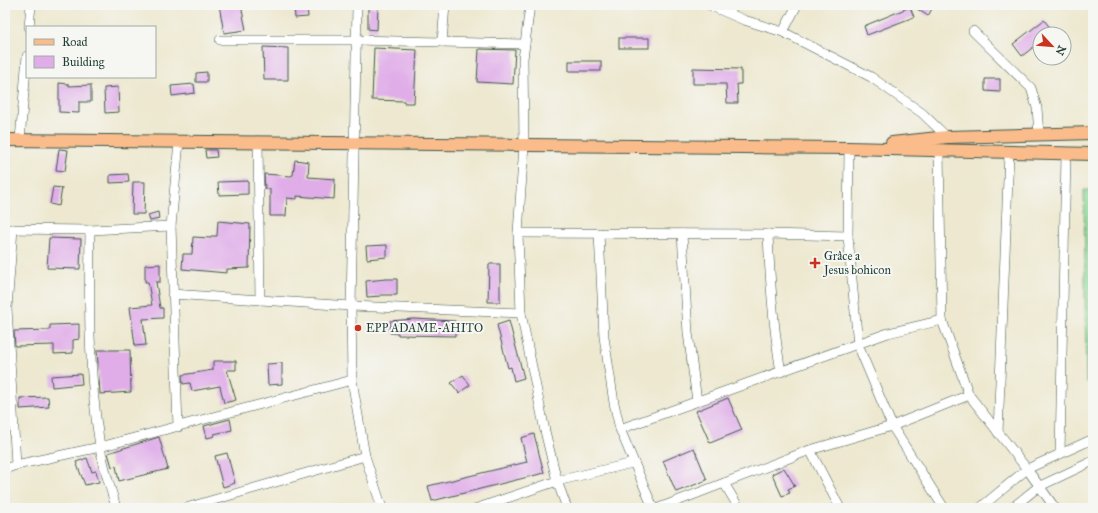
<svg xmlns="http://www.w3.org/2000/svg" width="1098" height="513" font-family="'IM FELL Great Primer',serif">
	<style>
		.pitch { fill: #8bd895; stroke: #558a64 }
		.building { fill: #e0ade9 }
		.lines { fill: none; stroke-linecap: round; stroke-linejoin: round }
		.minor-casing { stroke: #3e574b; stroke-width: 10 }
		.major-casing { stroke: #3e574b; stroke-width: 14 }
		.minor { stroke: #fff; stroke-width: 9 }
		.major { stroke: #fabc8b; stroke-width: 12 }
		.poi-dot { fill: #c8321e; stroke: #f6f6f2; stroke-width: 1.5 }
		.labels { text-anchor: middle; stroke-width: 4; stroke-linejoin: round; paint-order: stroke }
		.poi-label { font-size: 12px; fill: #1f3d34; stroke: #f6f6f2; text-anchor: start }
	</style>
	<rect width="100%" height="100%" fill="#f6f6f2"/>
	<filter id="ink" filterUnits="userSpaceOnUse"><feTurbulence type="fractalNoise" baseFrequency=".025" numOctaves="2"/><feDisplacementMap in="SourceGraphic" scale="8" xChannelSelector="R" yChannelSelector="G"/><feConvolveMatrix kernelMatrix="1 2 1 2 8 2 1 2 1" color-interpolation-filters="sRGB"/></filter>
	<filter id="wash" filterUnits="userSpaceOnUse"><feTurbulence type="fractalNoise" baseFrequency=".012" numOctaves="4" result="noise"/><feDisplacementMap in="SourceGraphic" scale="16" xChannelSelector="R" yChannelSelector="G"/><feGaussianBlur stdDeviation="0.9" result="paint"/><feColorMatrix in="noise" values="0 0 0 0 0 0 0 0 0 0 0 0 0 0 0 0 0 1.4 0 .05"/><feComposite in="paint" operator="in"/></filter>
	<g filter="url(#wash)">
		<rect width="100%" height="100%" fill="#ede8cf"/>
		<!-- pitch -->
		<polygon class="pitch" points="1084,190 1093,190 1093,383 1086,382"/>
		<g id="blocks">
			<!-- building -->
			<g class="building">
				<polygon points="219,5 241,5 246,30 224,33"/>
				<polygon points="294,5 307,5 308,17 295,18"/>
				<polygon points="911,5 934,5 928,16"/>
				<polygon points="368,7 378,7 377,30 368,29"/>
				<polygon points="910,7 914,17 867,35 864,26"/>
				<polygon points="1044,20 1055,34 1040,34 1040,42 1022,56 1013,44"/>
				<rect x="619" y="38" width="30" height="10"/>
				<polygon points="263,47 288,48 288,80 264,80"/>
				<polygon points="374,48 417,50 414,103 404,103 404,101 372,100"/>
				<polygon points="479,49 515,50 513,84 477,82"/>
				<rect x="569" y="61" width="32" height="10"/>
				<polygon points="693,68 741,69 741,84 737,84 738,103 727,103 726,84 693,84"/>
				<polygon points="207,72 207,82 196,82 196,73"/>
				<polygon points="985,79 1000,79 1000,92 985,91"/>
				<polygon points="59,83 69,84 69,86 91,85 91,102 79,102 79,113 59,112"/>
				<polygon points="194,84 195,93 172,96 171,86"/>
				<polygon points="118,87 119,112 105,113 104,88"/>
				<polygon points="59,149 68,150 65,171 56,170"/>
				<polygon points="205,150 216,150 217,157 206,158"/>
				<polygon points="295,160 309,162 308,177 335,179 334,199 297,196 297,199 287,198 286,216 270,216 270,189 265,189 264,174 291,176 293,175"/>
				<polygon points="128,174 129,182 110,183 110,175"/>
				<polygon points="248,181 248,194 219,195 218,182"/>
				<polygon points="133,182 145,182 144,214 132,214"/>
				<polygon points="53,187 62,188 59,206 50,204"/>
				<polygon points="158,212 159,219 150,221 148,215"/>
				<polygon points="218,221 250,224 249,268 227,269 227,273 182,269 183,254 192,254 193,237 211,238 211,236 217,236"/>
				<polygon points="49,238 81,239 80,269 47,268"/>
				<polygon points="387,245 387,257 367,259 366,246"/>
				<polygon points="160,264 160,282 156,282 160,308 163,308 163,318 143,319 146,345 135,346 130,307 152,305 148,282 145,282 145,265"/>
				<polygon points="489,264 500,264 500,302 488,302"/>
				<polygon points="386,279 397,279 397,295 380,295 381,296 367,297 366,281"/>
				<polygon points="413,319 455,321 455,336 398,335 398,333 390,333 390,321"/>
				<polygon points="509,321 524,378 514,381 511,367 508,368 497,325"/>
				<polygon points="79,324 79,339 73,340 73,353 54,354 54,345 15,346 14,331 50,330 50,325"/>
				<polygon points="97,350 130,350 131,392 100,394"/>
				<polygon points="213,361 236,361 236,370 227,370 236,400 224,403 220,386 192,391 190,383 183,384 182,375 213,370"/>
				<polygon points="282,363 282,384 268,385 267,364"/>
				<polygon points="81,374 82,384 52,387 51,376"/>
				<polygon points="463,375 470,385 459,393 451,383"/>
				<polygon points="48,397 49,407 20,409 20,398"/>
				<polygon points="728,398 742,430 710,443 696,411"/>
				<polygon points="230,419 232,430 214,434 215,436 207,438 204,426"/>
				<polygon points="534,434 544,473 432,501 428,486 527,462 521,438"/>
				<polygon points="159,437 168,469 119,481 116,466 112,467 108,453"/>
				<polygon points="694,448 707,480 676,492 663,461"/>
				<polygon points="227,453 235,483 223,487 215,456"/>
				<polygon points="87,458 92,472 96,471 99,482 85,485 76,462"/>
				<polygon points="784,468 795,486 788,489 790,493 782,496 772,474"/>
			</g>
		</g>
	</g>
	<g filter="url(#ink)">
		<use href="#blocks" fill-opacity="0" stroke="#3e574b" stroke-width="1"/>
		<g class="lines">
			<!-- minor casing -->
			<g class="minor-casing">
				<g id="minor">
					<polyline points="357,5 351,306 352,380 365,456 382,508"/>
					<polyline points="530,5 523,59 524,145 518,233 521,313 545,431 557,481 567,508"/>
					<polyline points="709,5 744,20 783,32 871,77 922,113 947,137"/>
					<polyline points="29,27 31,5"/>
					<polyline points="973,31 1031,88 1037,108 1039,134"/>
					<polyline points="783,32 797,5"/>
					<polyline points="220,40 356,40 525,44"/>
					<polyline points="442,42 445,5"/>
					<polyline points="20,140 27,56"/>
					<polyline points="258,142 260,300"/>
					<polyline points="849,148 848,236 858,345 892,426 944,508"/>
					<polyline points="939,151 942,320 969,395 1027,469 1055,508"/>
					<polyline points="5,229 90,230 171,226"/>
					<polyline points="13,229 7,308 16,465"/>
					<path d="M90 230C89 302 88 374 100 446 103 467 111 488 116 508"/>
					<polyline points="518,233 768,234 848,236"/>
					<polyline points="599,233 604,337 614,403 620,429 653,508"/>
					<polyline points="682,234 688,333 697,401"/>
					<path d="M768 234C770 281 773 326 781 372"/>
					<polyline points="172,294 351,306 521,313"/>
					<polyline points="178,427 171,226 179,142"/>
					<polyline points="620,429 888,333 942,320"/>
					<polyline points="998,433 1009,153"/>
					<polyline points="810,450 840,508"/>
					<polyline points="1060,454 1066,154"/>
					<polyline points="5,469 16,465 100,447 352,380"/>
					<polyline points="724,483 739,508"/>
					<polyline points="186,508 365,456"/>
					<polyline points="478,508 557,481 633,463"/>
					<polyline points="659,508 810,450 892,426 969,395"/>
					<polyline points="980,508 1027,469 1093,439"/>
					<polyline points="1012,508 1038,487 1093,461"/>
				</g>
			</g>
			<!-- major casing -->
			<g class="major-casing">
				<g id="major">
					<polyline points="5,140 849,148 1093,154"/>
					<polyline points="892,143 947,137 1093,133"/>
				</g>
			</g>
			<!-- minor -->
			<use href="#minor" class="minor"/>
			<!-- major -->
			<use href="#major" class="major"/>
		</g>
	</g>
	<!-- markers -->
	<g class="poi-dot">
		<path d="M813 257h4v4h4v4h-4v4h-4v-4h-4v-4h4z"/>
		<circle cx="358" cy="328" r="4"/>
	</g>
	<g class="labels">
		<!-- poi labels -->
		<g class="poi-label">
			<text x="824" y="260">Grâce a<tspan x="824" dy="14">Jesus bohicon</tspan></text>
			<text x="366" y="332">EPP ADAME-AHITO</text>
		</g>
	</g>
	<!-- margin -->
	<rect width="1098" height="513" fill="none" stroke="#f6f6f2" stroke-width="20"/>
	<!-- legend -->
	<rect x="26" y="26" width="130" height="52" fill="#f6f6f2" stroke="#a0aca6"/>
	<rect x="34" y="39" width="20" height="6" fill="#fabc8b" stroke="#a0aca6"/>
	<text x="62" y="46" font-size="12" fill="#1f3d34">Road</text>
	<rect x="34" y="56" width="20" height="12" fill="#e0ade9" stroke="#a0aca6"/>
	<text x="62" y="66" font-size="12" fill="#1f3d34">Building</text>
	<!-- north arrow -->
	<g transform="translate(1052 46) rotate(116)"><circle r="19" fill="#f6f6f2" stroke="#a0aca6"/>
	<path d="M0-3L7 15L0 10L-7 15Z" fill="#c8321e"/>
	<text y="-6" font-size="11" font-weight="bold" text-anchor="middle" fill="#1f3d34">N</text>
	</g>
</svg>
